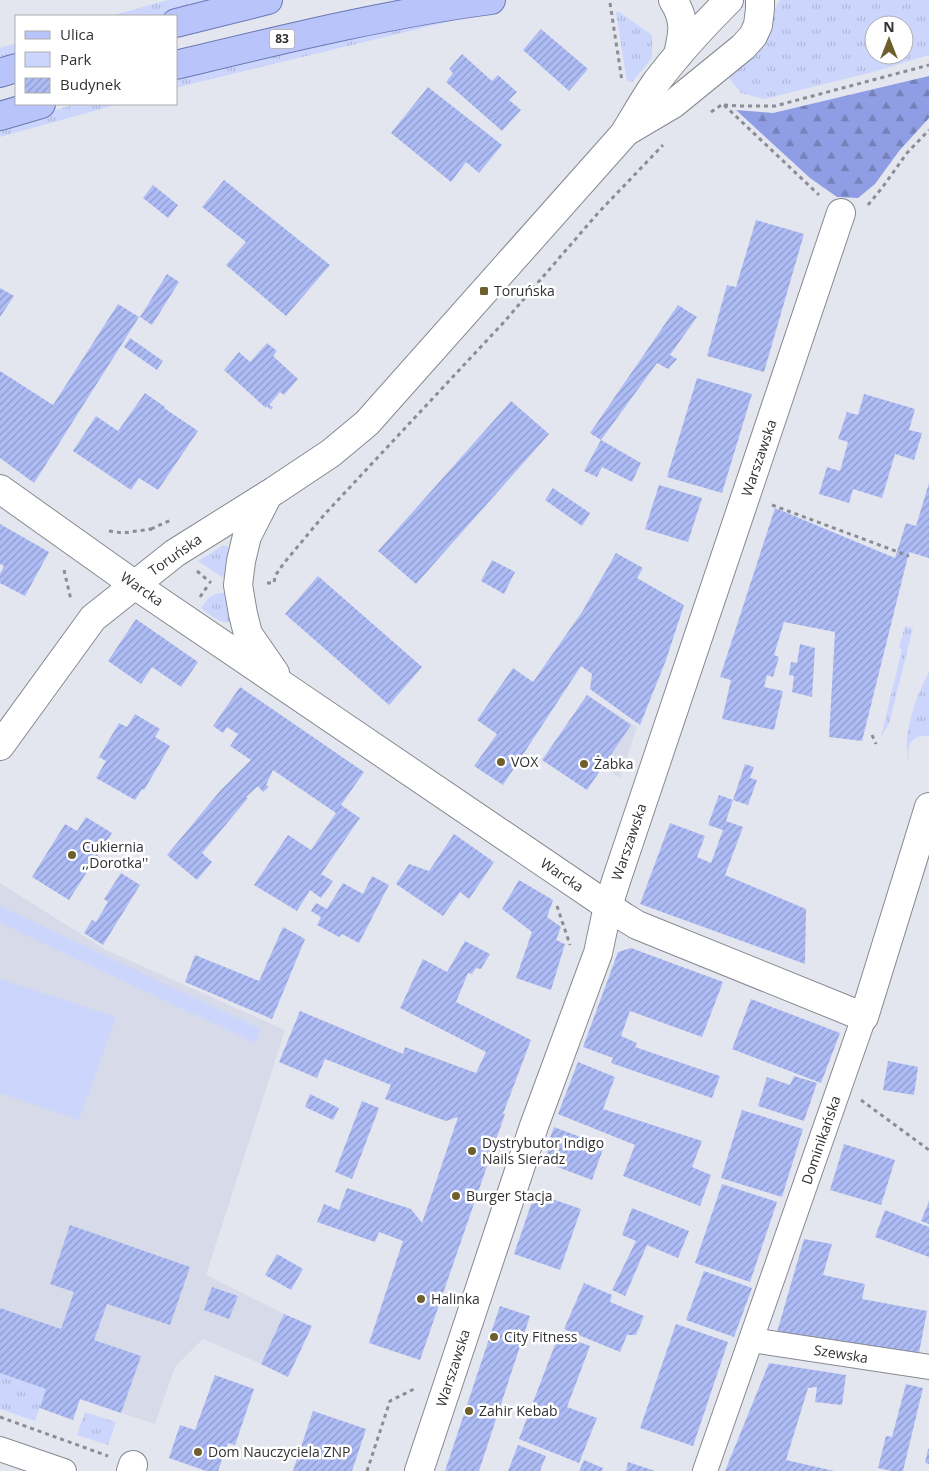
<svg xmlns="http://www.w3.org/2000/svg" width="929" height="1471" font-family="'Open Sans',sans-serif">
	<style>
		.built { fill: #d6dae9 }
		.grass { fill: url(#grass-tufts); fill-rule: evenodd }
		.forest { fill: url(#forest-firs) }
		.park { fill: #ccd6fd }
		.building { fill: url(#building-hatch) }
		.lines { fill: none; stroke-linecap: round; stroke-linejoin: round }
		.pedestrian-casing { stroke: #878991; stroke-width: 26 }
		.minor-casing { stroke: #878991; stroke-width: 30 }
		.primary-casing { stroke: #6b77b3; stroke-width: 30 }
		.path { stroke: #8c8d94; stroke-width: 3; stroke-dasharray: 4 4; stroke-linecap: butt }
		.pedestrian { stroke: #fff; stroke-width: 24 }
		.minor { stroke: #fff; stroke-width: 28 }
		.primary { stroke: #b9c4fa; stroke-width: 28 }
		.poi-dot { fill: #6e602d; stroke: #fff; stroke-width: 2 }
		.labels { text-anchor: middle; stroke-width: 5; stroke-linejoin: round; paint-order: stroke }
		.shield { fill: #fff; stroke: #707072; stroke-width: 1 }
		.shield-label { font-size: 12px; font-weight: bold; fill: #323236 }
		.poi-label { font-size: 14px; fill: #323236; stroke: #fff; text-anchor: start }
		.street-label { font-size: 14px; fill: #323236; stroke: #fff }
	</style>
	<defs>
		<pattern id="grass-tufts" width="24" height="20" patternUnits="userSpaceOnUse" patternTransform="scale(1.25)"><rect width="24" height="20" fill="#ccd6fd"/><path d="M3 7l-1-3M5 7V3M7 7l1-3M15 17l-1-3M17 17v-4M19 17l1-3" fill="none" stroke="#b0b8d9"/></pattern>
		<pattern id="forest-firs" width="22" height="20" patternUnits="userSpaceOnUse" patternTransform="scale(1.25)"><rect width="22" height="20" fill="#8e9de4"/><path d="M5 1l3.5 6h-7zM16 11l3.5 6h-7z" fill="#7581ba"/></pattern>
		<pattern id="building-hatch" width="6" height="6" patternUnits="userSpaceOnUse" patternTransform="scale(1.25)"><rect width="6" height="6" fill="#aebcf6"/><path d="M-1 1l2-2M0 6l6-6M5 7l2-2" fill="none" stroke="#8e99c8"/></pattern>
	</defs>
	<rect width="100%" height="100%" fill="#e4e6ef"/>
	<!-- built -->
	<g class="built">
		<polygon points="587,695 637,727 620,778 559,736"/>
		<polygon points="0,883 106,950 285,1030 206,1275 284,1314 261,1364 203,1339 175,1367 155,1424 80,1399 73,1420 40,1408 0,1373"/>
	</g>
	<!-- grass -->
	<g class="grass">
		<polygon points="168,0 231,0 168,16 110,16"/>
		<path d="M780 0H929V55L873 72 764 99 741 93 726 74 772 13ZM874 25H904V55H874Z"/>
		<polygon points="616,12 619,12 652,35 652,58 632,82 627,81"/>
		<polygon points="472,16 195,83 176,88 176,76 267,52"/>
		<polygon points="16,43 16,59 0,64 0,48"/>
		<polygon points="76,104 119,104 0,137 0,126"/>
		<polygon points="225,545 230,548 225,579 198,561 222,546"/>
		<path d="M231 592 233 621C221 626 211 615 201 608 210 594 214 593 231 592Z"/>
		<polygon points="905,626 913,628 889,724 881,737 902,649 899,648"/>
		<path d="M929 672V736C912 734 906 745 909 761H908C907 753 906 744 907 737 910 715 918 692 929 672Z"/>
		<polygon points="0,1373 46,1389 35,1421 0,1409"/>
		<polygon points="85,1412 116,1422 108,1445 77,1435"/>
	</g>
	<!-- forest -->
	<polygon class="forest" points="929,76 929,118 899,151 875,184 858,198 837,197 810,178 736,110 773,113"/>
	<!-- park -->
	<g class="park">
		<polygon points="0,906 261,1029 255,1043 0,923"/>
		<polygon points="0,979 116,1017 79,1120 0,1093"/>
	</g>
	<!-- building -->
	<g class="building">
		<polygon points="541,29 588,69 569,91 523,50"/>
		<polygon points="462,54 492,81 498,75 517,92 509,100 521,110 502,131 446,82 453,73 449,69"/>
		<polygon points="428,87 502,145 479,173 466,162 451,182 391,133"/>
		<polygon points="224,180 330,265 286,316 226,265 246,242 202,207"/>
		<polygon points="153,185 178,205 168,218 143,198"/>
		<polygon points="756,220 804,234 764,372 707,356 727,285 736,287"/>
		<polygon points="167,274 179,282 152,325 140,317"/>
		<polygon points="0,288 14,296 0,317"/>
		<polygon points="118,304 139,317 34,483 0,458 0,371 53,405"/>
		<polygon points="678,305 697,317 670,355 677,359 668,369 657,363 601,440 641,463 632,482 602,467 597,477 584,471 601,440 590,433"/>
		<polygon points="130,338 163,361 157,370 124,347"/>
		<polygon points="267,343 277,351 273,356 298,379 284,395 280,392 269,405 273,407 271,410 267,406 266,408 224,370 239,352 250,362"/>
		<polygon points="697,378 752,394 722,493 667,477"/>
		<polygon points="145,393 165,407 164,408 198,431 158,490 139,478 131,490 73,451 96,416 118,431"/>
		<polygon points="864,394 915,409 909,430 922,433 914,460 895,454 882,498 853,489 849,503 819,494 827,467 840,471 848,442 838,439 847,412 858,415"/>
		<polygon points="511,401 549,434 416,584 378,551"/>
		<polygon points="929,483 929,558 909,552 862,741 829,737 835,632 784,622 774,655 779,657 773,677 767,675 764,687 783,691 774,730 722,719 731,680 720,677 775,508 895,558 906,523 916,526"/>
		<polygon points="659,485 702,498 688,542 645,529"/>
		<polygon points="553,488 590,513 582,526 545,500"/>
		<polygon points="0,524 49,552 25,596 0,583 0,574 4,566 0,564"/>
		<polygon points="616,553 643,568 637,578 684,605 666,660 640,725 590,689 592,674 581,666 503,785 474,766 497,734 477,720 513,668 533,682 582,612"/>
		<polygon points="492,560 515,572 504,594 481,581"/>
		<polygon points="318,576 422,667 389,705 285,614"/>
		<polygon points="136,619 198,662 181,687 152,667 141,684 108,661"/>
		<polygon points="800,644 815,648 812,697 792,692 794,676 789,675 791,662 797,663"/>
		<polygon points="240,687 364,772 341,805 360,818 321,874 333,881 321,898 310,890 297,911 254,885 288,835 311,850 336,813 273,770 266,785 269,787 263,792 258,786 246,797 248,798 202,853 212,862 197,880 167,855 220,791 251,760 230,746 238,734 227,727 223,733 213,726"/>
		<polygon points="587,695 631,725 587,790 542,760"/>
		<polygon points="135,714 160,729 155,737 170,746 144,790 142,789 135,800 96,778 106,761 99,757 119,723 127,727"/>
		<polygon points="745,764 754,767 750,778 757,780 748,805 733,800 726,821 743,827 725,875 806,909 805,964 640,904 670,823 705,836 697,857 711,863 723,830 708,825 719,795 733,800"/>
		<polygon points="86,817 112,833 69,900 32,877 65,824 77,831"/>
		<polygon points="454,834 494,862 469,899 460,892 443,916 396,884 409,864 429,871"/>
		<polygon points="121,873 140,885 103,945 84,933 92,920 96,922 108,902 104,899"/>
		<polygon points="372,876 389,885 359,943 342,934 339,937 317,925 321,917 311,911 316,903 327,909 343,883 363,894"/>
		<polygon points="519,880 553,900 547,917 561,927 556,940 565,944 551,990 516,978 532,932 502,909"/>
		<polygon points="283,927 305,939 272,1019 185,982 195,955 259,981"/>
		<polygon points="465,941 490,954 481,969 476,968 472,974 468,973 456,1002 531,1040 503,1114 505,1114 420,1360 369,1343 403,1241 379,1232 375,1242 317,1222 324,1204 339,1210 347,1188 411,1209 422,1223 458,1117 446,1121 385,1099 391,1085 325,1059 317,1078 279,1062 300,1011 403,1054 405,1047 476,1073 486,1052 400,1008 423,959 447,972"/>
		<polygon points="631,948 723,982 702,1037 630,1011 621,1036 637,1043 635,1047 720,1076 712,1098 611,1063 613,1058 583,1047 618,952"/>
		<polygon points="751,999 840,1033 821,1083 732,1049"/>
		<polygon points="888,1061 918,1067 914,1095 883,1090"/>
		<polygon points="578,1062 615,1077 603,1109 702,1141 692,1167 711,1175 700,1206 623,1176 635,1145 558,1114"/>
		<polygon points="794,1076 817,1083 804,1121 758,1106 767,1077 790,1085"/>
		<polygon points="310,1094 339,1108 333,1120 305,1107"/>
		<polygon points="362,1101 379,1108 352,1179 335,1172"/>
		<polygon points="742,1110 803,1129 782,1197 721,1178"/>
		<polygon points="554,1127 604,1146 592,1180 544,1162 551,1142 549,1141"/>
		<polygon points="844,1144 895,1160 881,1205 830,1190"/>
		<polygon points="722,1184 777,1202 750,1282 695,1263"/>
		<polygon points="535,1193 581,1209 560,1270 514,1254"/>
		<polygon points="929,1201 929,1224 921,1221"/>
		<polygon points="632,1208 689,1231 678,1258 647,1245 625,1296 612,1290 636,1241 622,1235"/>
		<polygon points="885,1210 929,1227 929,1257 875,1237"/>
		<polygon points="70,1225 190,1267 170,1325 107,1304 94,1340 141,1356 121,1413 80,1399 73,1420 40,1408 46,1389 0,1373 0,1308 61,1329 74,1292 50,1284"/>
		<polygon points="804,1239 832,1244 823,1275 865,1284 862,1299 927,1311 918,1358 777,1332"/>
		<polygon points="277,1254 303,1269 291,1290 265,1275"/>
		<polygon points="704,1271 752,1288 734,1337 686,1320"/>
		<polygon points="584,1283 612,1295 610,1302 644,1316 636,1335 627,1335 620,1352 564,1329"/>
		<polygon points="212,1287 238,1296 229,1319 204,1310"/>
		<polygon points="500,1306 530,1316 479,1471 445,1471"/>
		<polygon points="284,1314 312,1326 288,1377 261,1364"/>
		<polygon points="676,1324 728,1342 693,1446 640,1428"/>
		<polygon points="559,1334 590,1346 567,1407 597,1418 579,1463 519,1439"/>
		<polygon points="769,1363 846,1375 842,1405 815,1402 817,1387 808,1388 786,1460 834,1471 725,1471"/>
		<polygon points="215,1375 254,1389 235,1445 228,1443 218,1471 206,1471 169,1458 180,1425 195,1430"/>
		<polygon points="906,1384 923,1388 903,1471 892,1471 878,1468 886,1436 892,1437"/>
		<polygon points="313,1411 366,1429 352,1471 293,1471"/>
		<polygon points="518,1445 546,1456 540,1471 508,1471"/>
		<polygon points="928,1449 929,1449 929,1464 925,1463"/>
		<polygon points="584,1460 603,1468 602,1471 579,1471"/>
		<polygon points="628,1462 655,1471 626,1471"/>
	</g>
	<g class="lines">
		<!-- pedestrian casing -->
		<g class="pedestrian-casing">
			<g id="pedestrian">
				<polyline points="752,1340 929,1367"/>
				<polyline points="0,1449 64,1471"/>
				<polyline points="705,1471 864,1017"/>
			</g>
		</g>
		<!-- minor casing -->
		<g class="minor-casing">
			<g id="minor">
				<path d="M673 0C686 20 683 33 678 55"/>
				<polyline points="629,130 673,104 743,47 753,36 758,25 760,9 760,0"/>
				<polyline points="0,489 135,585 624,917 637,925 864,1017 929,807"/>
				<polyline points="268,495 247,536 241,561 238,585 243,614 248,634 275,673"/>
				<path d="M0 746 93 618 175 553 274 491 331 453 367 423 624 134C635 116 645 98 657 81 679 52 703 26 729 0"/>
				<polyline points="131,1471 133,1465"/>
				<polyline points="419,1471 534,1126 598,953 608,906 617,878 841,213"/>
			</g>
		</g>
		<!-- primary casing -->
		<g class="primary-casing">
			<g id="primary">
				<polyline points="176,23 268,0"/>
				<path d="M176 65C280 40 385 14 491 0"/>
				<polyline points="0,73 16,68"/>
				<polyline points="0,116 41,104"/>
			</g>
		</g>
		<!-- path -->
		<g class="path">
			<polyline points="610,3 622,81"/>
			<polyline points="724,105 738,106 775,106 929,65"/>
			<polyline points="711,112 723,104 819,195"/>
			<polyline points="868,205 882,188 907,153 929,130"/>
			<polyline points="772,505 909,556"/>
			<polyline points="151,529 171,520"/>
			<polyline points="109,531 123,533 151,529 155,533"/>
			<polyline points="64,570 71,600"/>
			<polyline points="197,571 211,583"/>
			<polyline points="267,583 274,583 275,576 284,563 324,515 504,322 598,213 663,145"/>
			<polyline points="200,597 209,584"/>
			<polyline points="872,735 876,744"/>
			<polyline points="557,906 570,945"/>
			<polyline points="861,1100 929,1150"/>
			<polyline points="0,1417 108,1456"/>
			<polyline points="367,1471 390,1401 416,1388"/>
		</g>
		<!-- pedestrian -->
		<use href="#pedestrian" class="pedestrian"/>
		<!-- minor -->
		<use href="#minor" class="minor"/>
		<!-- primary -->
		<use href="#primary" class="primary"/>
	</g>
	<!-- markers -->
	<g class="poi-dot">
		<rect x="479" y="286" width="10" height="10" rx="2.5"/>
		<circle cx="501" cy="762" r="5"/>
		<circle cx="584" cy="764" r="5"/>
		<circle cx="72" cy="855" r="5"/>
		<circle cx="472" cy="1151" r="5"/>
		<circle cx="456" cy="1196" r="5"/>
		<circle cx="421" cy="1299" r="5"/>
		<circle cx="494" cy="1337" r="5"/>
		<circle cx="469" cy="1411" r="5"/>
		<circle cx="198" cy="1452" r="5"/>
	</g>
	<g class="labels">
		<!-- shield labels -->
		<rect class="shield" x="269.5" y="29.5" width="25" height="19" rx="4"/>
		<g class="shield-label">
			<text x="282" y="43">83</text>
		</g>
		<!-- poi labels -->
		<g class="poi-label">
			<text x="494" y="296">Toruńska</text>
			<text x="511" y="767">VOX</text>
			<text x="594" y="769">Żabka</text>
			<text x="82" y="852">Cukiernia<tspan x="82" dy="16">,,Dorotka''</tspan></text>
			<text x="482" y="1148">Dystrybutor Indigo<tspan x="482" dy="16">Nails Sieradz</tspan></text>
			<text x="466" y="1201">Burger Stacja</text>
			<text x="431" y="1304">Halinka</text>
			<text x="504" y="1342">City Fitness</text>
			<text x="479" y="1416">Zahir Kebab</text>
			<text x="208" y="1457">Dom Nauczyciela ZNP</text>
		</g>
		<!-- street labels -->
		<g class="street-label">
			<text transform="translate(759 458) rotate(-71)" y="5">Warszawska</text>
			<text transform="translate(175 555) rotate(-35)" y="5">Toruńska</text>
			<text transform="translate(142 589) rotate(35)" y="5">Warcka</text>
			<text transform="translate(629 842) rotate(-71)" y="5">Warszawska</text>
			<text transform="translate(562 875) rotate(34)" y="5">Warcka</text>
			<text transform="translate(821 1140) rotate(-71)" y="5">Dominikańska</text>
			<text transform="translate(841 1354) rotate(9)" y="5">Szewska</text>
			<text transform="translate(453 1368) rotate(-72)" y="5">Warszawska</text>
		</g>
	</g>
	<!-- legend -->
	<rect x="15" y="15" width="162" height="90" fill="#ffffff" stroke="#adadaf"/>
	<rect x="25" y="31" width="25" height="8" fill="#b9c4fa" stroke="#adadaf"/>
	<text x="60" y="40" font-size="15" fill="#323236">Ulica</text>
	<rect x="25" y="52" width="25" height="15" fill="#ccd6fd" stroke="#adadaf"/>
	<text x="60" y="65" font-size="15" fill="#323236">Park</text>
	<rect x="25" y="78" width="25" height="15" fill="url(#building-hatch)" stroke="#adadaf"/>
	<text x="60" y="90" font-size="15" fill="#323236">Budynek</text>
	<!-- north arrow -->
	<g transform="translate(889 40)"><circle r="24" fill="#ffffff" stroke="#adadaf"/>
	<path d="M0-4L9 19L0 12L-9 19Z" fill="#6e602d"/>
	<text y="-8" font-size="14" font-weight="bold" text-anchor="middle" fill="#323236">N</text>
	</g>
</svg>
